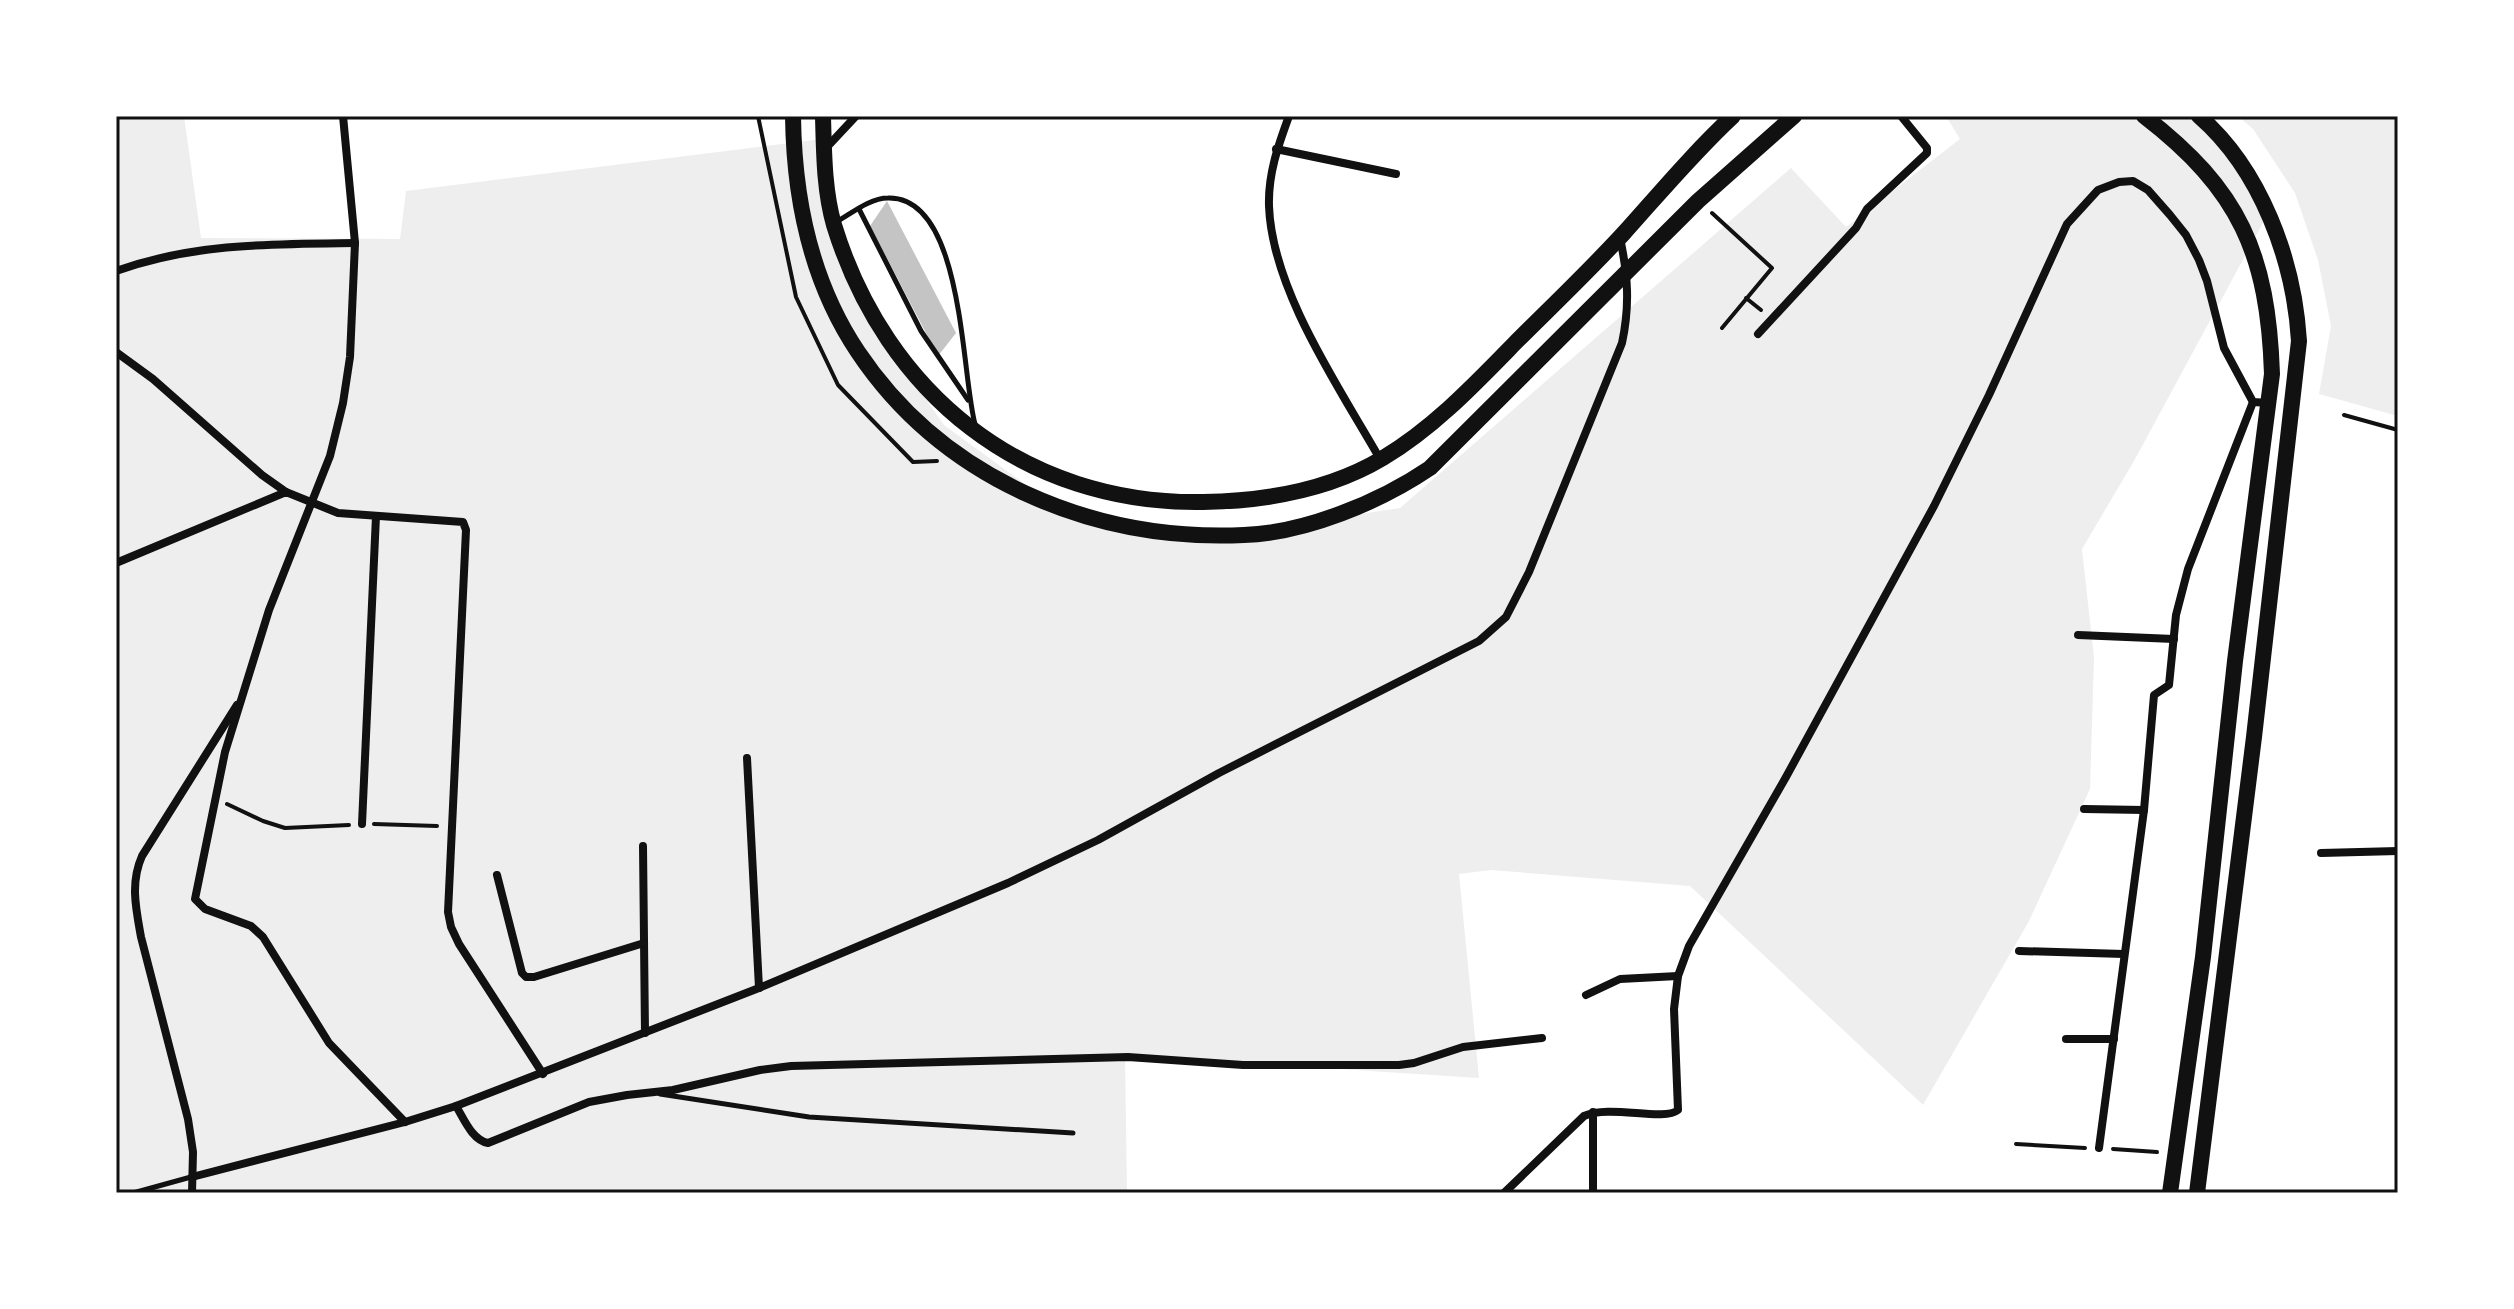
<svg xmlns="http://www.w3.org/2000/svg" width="2514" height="1309" font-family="'Source Sans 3',sans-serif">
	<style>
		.green { fill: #eee }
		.building { fill: #c4c4c4 }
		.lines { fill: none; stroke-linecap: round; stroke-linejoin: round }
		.path { stroke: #111; stroke-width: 4 }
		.service { stroke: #111; stroke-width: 5 }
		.minor { stroke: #111; stroke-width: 8 }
		.trunk { stroke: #111; stroke-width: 16 }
		.neatline { fill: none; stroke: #111; stroke-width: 3 }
	</style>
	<rect width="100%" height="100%" fill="#fff"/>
	<!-- green -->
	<g class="green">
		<polygon points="116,116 184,116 201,238 400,239 406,191 822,139 836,232 865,311 944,425 1044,498 1201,538 1400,508 1791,168 1846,227 1960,139 1946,116 2190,116 2225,142 2272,206 2134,461 2082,549 2094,658 2090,789 2029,921 1923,1105 1690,886 1491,870 1459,874 1479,1078 1125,1055 1127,1193 116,1193"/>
		<polygon points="2238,116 2398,116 2398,416 2319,394 2331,326 2318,260 2295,193 2253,129"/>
	</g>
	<!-- building -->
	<polygon class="building" points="887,201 956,333 938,356 870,226"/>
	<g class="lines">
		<!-- path -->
		<g class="path">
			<polyline points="758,116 796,297 838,385 913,462 937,461"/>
			<polyline points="1712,213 1772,268 1722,328"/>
			<polyline points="1746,298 1761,310"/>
			<polyline points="2344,415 2398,430"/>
			<polyline points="227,804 263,821 285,828 349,825"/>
			<polyline points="374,824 437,826"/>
			<polyline points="2016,1144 2085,1148"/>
			<polyline points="2113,1149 2157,1152"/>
		</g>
		<!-- service -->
		<g class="service">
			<polyline points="859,209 921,331 968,400"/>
			<path d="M838 221C852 213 870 198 888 198 964 196 961 373 975 424"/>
			<polyline points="660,1094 809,1117 1073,1133"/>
			<polyline points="133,1193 191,1177"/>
		</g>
		<!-- minor -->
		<g class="minor">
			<polyline points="343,116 355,243 350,357 343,403 330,456 269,610 225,752 195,899 205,909 251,926 263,937 329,1043 405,1122"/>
			<path d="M1289 116C1278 146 1268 174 1269 206 1272 290 1339 387 1380 459"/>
			<polyline points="827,147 856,116"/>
			<polyline points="1276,149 1396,174"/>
			<path d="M116 271C194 243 273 244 355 243"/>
			<polyline points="1758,334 1856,228 1867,209 1927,153 1927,148 1901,116"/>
			<polyline points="116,352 153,379 262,475 286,492"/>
			<polyline points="116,563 286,492 338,513 463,522 466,530 448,912 451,927 459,944 543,1074"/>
			<polyline points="2078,635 2174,639"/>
			<polyline points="747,758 759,988"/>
			<polyline points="2084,809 2144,810"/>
			<polyline points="362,824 376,516"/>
			<polyline points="643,846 645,1033"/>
			<polyline points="2321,853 2398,851"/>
			<polyline points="497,875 522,973 526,977 534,977 644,943"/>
			<polyline points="2019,951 2124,954"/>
			<polyline points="1586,995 1620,979 1678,976"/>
			<polyline points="2066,1039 2114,1039"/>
			<path d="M456 1106C464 1119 472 1140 488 1143L589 1102 627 1095 673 1090 760 1070 791 1066 1128 1057 1243 1065H1399L1414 1063 1463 1047 1542 1038"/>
			<polyline points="2099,1148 2144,810 2154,695 2169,685 2176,615 2188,569 2253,402"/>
			<path d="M192 1177 405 1122 456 1106 759 988 1008 883 1098 840 1219 773 1479 641 1506 617 1529 572 1622 343C1630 306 1628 275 1620 238"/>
			<path d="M192 1193 193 1152 188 1119 141 937C136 909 130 883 142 856L237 705"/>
			<path d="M1504 1193 1584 1116C1610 1104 1663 1122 1678 1110L1674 1009 1678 976 1689 946 1786 777 1934 506 1989 395 2067 224 2098 190 2119 182 2133 181 2148 190 2170 215 2186 235 2199 260 2207 281 2224 348 2253 402 2269 403"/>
			<polyline points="1593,1193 1593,1112"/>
		</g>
		<!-- trunk -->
		<g class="trunk">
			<path d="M793 116C794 198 811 282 858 352 943 479 1093 542 1244 535 1305 533 1380 502 1430 468L1698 201 1794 116"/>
			<path d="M823 116C824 152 824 190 834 225 886 394 1024 505 1203 502 1265 501 1328 491 1383 458 1433 428 1473 386 1514 344 1550 308 1588 272 1623 234 1659 194 1694 152 1733 116"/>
			<path d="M2144 116C2240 190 2268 254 2272 374L2235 661 2203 957 2170 1193"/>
			<path d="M2197 1193 2254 737 2299 341C2294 260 2261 170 2199 116"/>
		</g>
	</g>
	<!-- border -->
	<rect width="2514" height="1309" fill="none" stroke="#ffffff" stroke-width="236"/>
	<rect x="118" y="118" width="2278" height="1073" class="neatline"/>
</svg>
